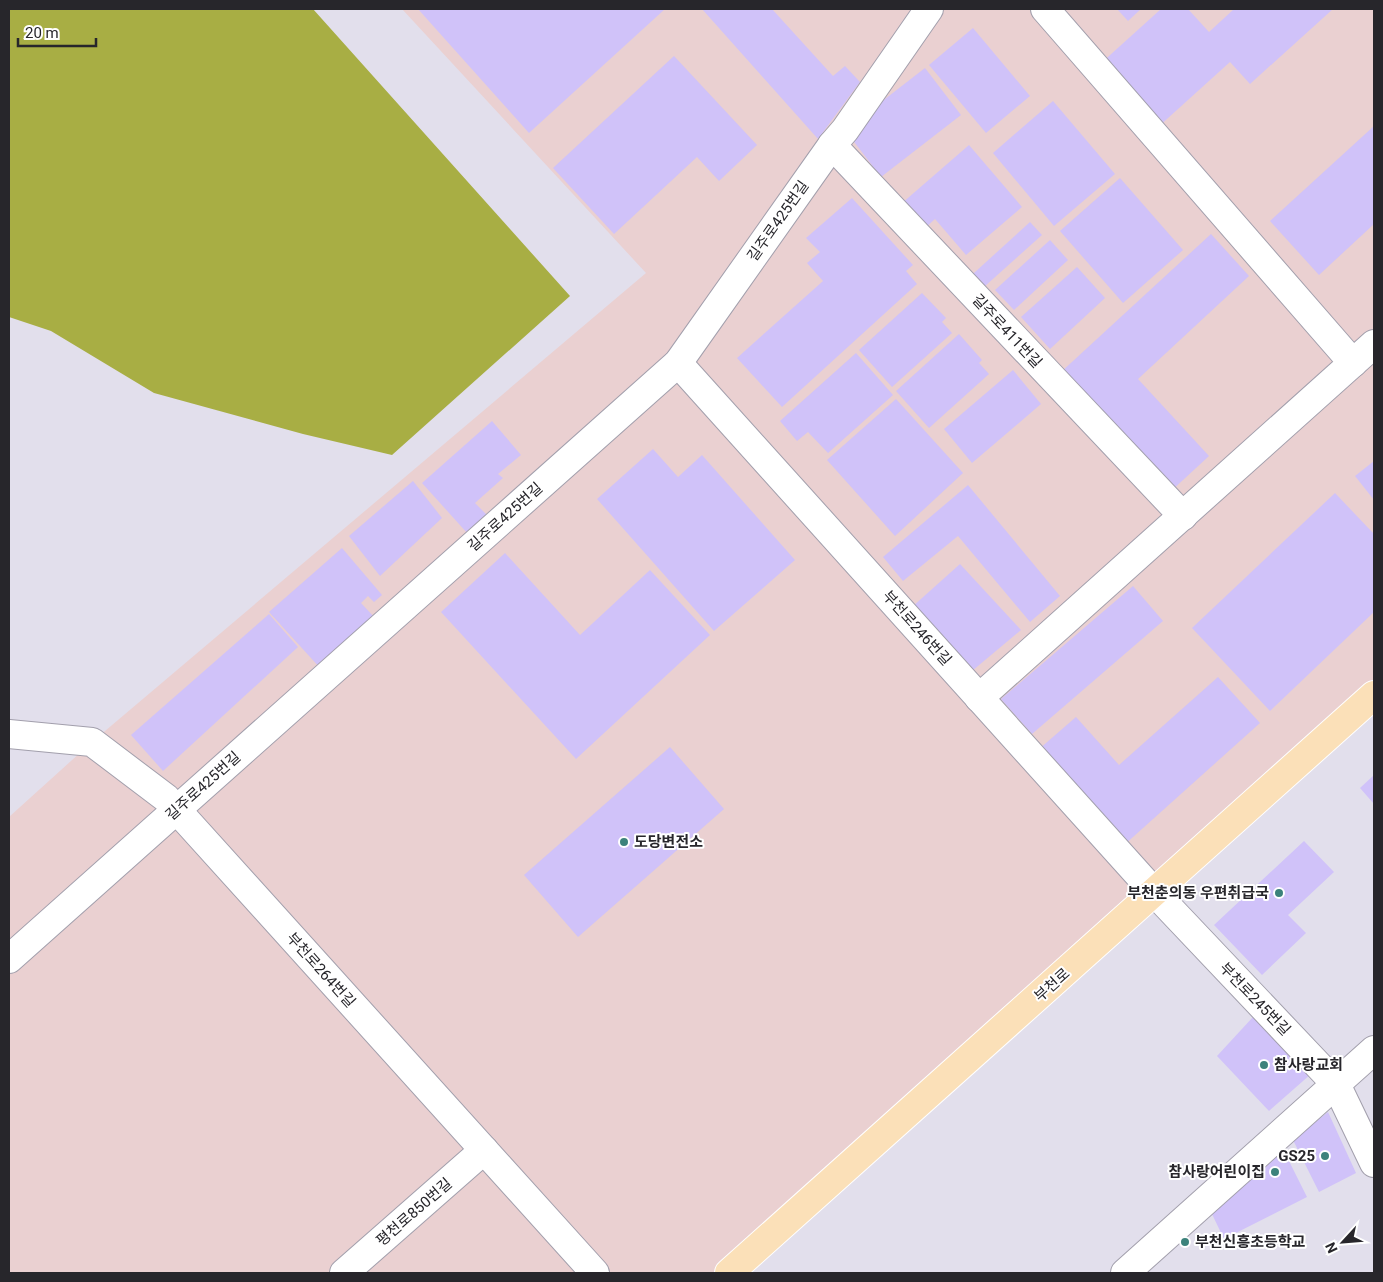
<svg xmlns="http://www.w3.org/2000/svg" width="1383" height="1282" font-family="Roboto,'Noto Sans KR',sans-serif">
	<style>
		.industrial { fill: #ead0d1 }
		.forest { fill: #a8ae44 }
		.building { fill: #d0c2f9 }
		.lines { fill: none; stroke-linecap: round; stroke-linejoin: round }
		.minor-casing { stroke: #a29fac; stroke-width: 30 }
		.major-casing { stroke: #fff; stroke-width: 30 }
		.minor { stroke: #fff; stroke-width: 28 }
		.major { stroke: #fbe0b8; stroke-width: 28 }
		.poi-dot { fill: #3c827b; stroke: #fff; stroke-width: 2 }
		.labels { text-anchor: middle; stroke-width: 4; stroke-linejoin: round; paint-order: stroke }
		.street-label { font-size: 15px; fill: #27262b; stroke: #fff }
		.poi-label { font-size: 15px; font-weight: bold; fill: #27262b; stroke: #fff; text-anchor: start }
	</style>
	<rect width="100%" height="100%" fill="#e2dfec"/>
	<!-- industrial -->
	<polygon class="industrial" points="402,9 1374,9 1374,696 731,1273 9,1273 9,817 92,742 646,273"/>
	<!-- forest -->
	<polygon class="forest" points="9,9 313,9 570,296 392,455 303,434 154,393 51,331 9,317"/>
	<!-- building -->
	<g class="building">
		<polygon points="418,9 665,9 529,133"/>
		<polygon points="702,9 772,9 833,76 845,66 860,82 818,139"/>
		<polygon points="1117,9 1141,9 1128,21"/>
		<polygon points="1161,9 1188,9 1209,32 1234,9 1333,9 1250,84 1230,62 1157,128 1099,65"/>
		<polygon points="973,28 1030,96 986,133 929,65"/>
		<polygon points="674,56 757,145 719,181 697,157 614,234 553,168"/>
		<polygon points="925,68 961,115 881,177 845,130"/>
		<polygon points="1053,101 1115,174 1054,226 993,153"/>
		<polygon points="1374,126 1374,224 1319,275 1270,221"/>
		<polygon points="969,145 1022,207 966,255 935,219 923,230 901,204"/>
		<polygon points="1120,178 1183,250 1123,303 1060,231"/>
		<polygon points="852,198 913,265 906,271 917,284 782,407 737,358 823,281 807,263 820,252 806,238"/>
		<polygon points="1030,222 1042,235 974,296 963,283"/>
		<polygon points="1211,234 1249,276 1138,379 1209,456 1170,492 1060,373"/>
		<polygon points="1050,240 1068,260 1014,310 995,290"/>
		<polygon points="1077,267 1105,298 1050,349 1021,317"/>
		<polygon points="922,293 946,318 942,322 952,333 892,387 859,350"/>
		<polygon points="959,334 982,360 979,363 989,374 929,428 896,391"/>
		<polygon points="856,353 893,395 828,453 808,432 797,441 780,421"/>
		<polygon points="1013,370 1041,404 972,463 944,429"/>
		<polygon points="896,399 963,473 895,536 827,460"/>
		<polygon points="492,421 521,455 498,474 503,478 475,503 487,515 468,534 422,483"/>
		<polygon points="653,449 678,477 702,455 795,560 714,631 597,499"/>
		<polygon points="1374,461 1374,500 1355,476"/>
		<polygon points="413,481 442,518 380,576 349,536"/>
		<polygon points="968,485 1060,596 1030,622 958,536 903,581 883,557"/>
		<polygon points="1335,493 1374,534 1374,612 1270,711 1192,628"/>
		<polygon points="342,548 382,595 374,602 368,596 361,603 375,618 321,669 269,612"/>
		<polygon points="505,553 580,635 650,570 710,635 576,759 441,612"/>
		<polygon points="960,564 1021,630 972,671 912,607"/>
		<polygon points="1133,586 1163,621 1032,734 1001,699"/>
		<polygon points="269,614 298,647 163,771 131,735"/>
		<polygon points="1218,677 1260,723 1123,846 1038,750 1076,717 1119,765"/>
		<polygon points="670,747 724,809 578,937 524,875"/>
		<polygon points="1374,775 1374,804 1360,788"/>
		<polygon points="1304,841 1334,872 1288,915 1306,933 1262,975 1214,925"/>
		<polygon points="1253,1017 1311,1074 1269,1111 1217,1056"/>
		<polygon points="1328,1112 1356,1173 1319,1192 1293,1140"/>
		<polygon points="1282,1147 1307,1197 1224,1239 1211,1212"/>
	</g>
	<g class="lines">
		<!-- minor casing -->
		<g class="minor-casing">
			<g id="minor">
				<polyline points="1045,9 1353,363"/>
				<polyline points="832,145 1183,516"/>
				<polyline points="678,363 1155,893 1336,1084 1374,1163"/>
				<polyline points="979,698 1374,344"/>
				<polyline points="9,734 92,742 166,798 595,1273"/>
				<polyline points="9,959 678,363 832,145 845,130 929,9"/>
				<polyline points="344,1273 484,1150"/>
				<polyline points="1125,1273 1374,1050"/>
			</g>
		</g>
		<!-- major casing -->
		<g class="major-casing">
			<polyline id="major" points="729,1273 1374,695"/>
		</g>
		<!-- minor -->
		<use href="#minor" class="minor"/>
		<!-- major -->
		<use href="#major" class="major"/>
	</g>
	<!-- markers -->
	<g class="poi-dot">
		<circle cx="624" cy="842" r="5"/>
		<circle cx="1279" cy="893" r="5"/>
		<circle cx="1264" cy="1065" r="5"/>
		<circle cx="1325" cy="1156" r="5"/>
		<circle cx="1275" cy="1172" r="5"/>
		<circle cx="1185" cy="1242" r="5"/>
	</g>
	<g class="labels">
		<!-- street labels -->
		<g class="street-label">
			<text transform="translate(778 221) rotate(-55)" y="5">길주로425번길</text>
			<text transform="translate(1007 331) rotate(47)" y="5">길주로411번길</text>
			<text transform="translate(505 517) rotate(-42)" y="5">길주로425번길</text>
			<text transform="translate(917 628) rotate(48)" y="5">부천로246번길</text>
			<text transform="translate(203 786) rotate(-42)" y="5">길주로425번길</text>
			<text transform="translate(321 970) rotate(48)" y="5">부천로264번길</text>
			<text transform="translate(1052 985) rotate(-42)" y="5">부천로</text>
			<text transform="translate(1255 999) rotate(46)" y="5">부천로245번길</text>
			<text transform="translate(414 1212) rotate(-41)" y="5">평천로850번길</text>
		</g>
		<!-- poi labels -->
		<g class="poi-label">
			<text x="634" y="847">도당변전소</text>
			<text x="1269" y="898" text-anchor="end">부천춘의동 우편취급국</text>
			<text x="1274" y="1070">참사랑교회</text>
			<text x="1315" y="1161" text-anchor="end">GS25</text>
			<text x="1265" y="1177" text-anchor="end">참사랑어린이집</text>
			<text x="1195" y="1247">부천신흥초등학교</text>
		</g>
	</g>
	<!-- border -->
	<rect width="1383" height="1282" fill="none" stroke="#27262b" stroke-width="20"/>
	<!-- north arrow -->
	<g transform="translate(1343 1242) rotate(244)" stroke="#ffffff" stroke-width="4" paint-order="stroke">
	<path d="M0-4L9 19L0 12L-9 19Z" fill="#27262b"/>
	<text y="-8" font-size="14" font-weight="bold" text-anchor="middle" fill="#27262b">N</text>
	</g>
	<!-- scale -->
	<path d="M18 38v8h78v-8" fill="none" stroke="#27262b" stroke-width="2.5"/>
	<text x="25" y="38" font-size="15" fill="#27262b" stroke="#ffffff" stroke-width="4" paint-order="stroke">20 m</text>
</svg>
